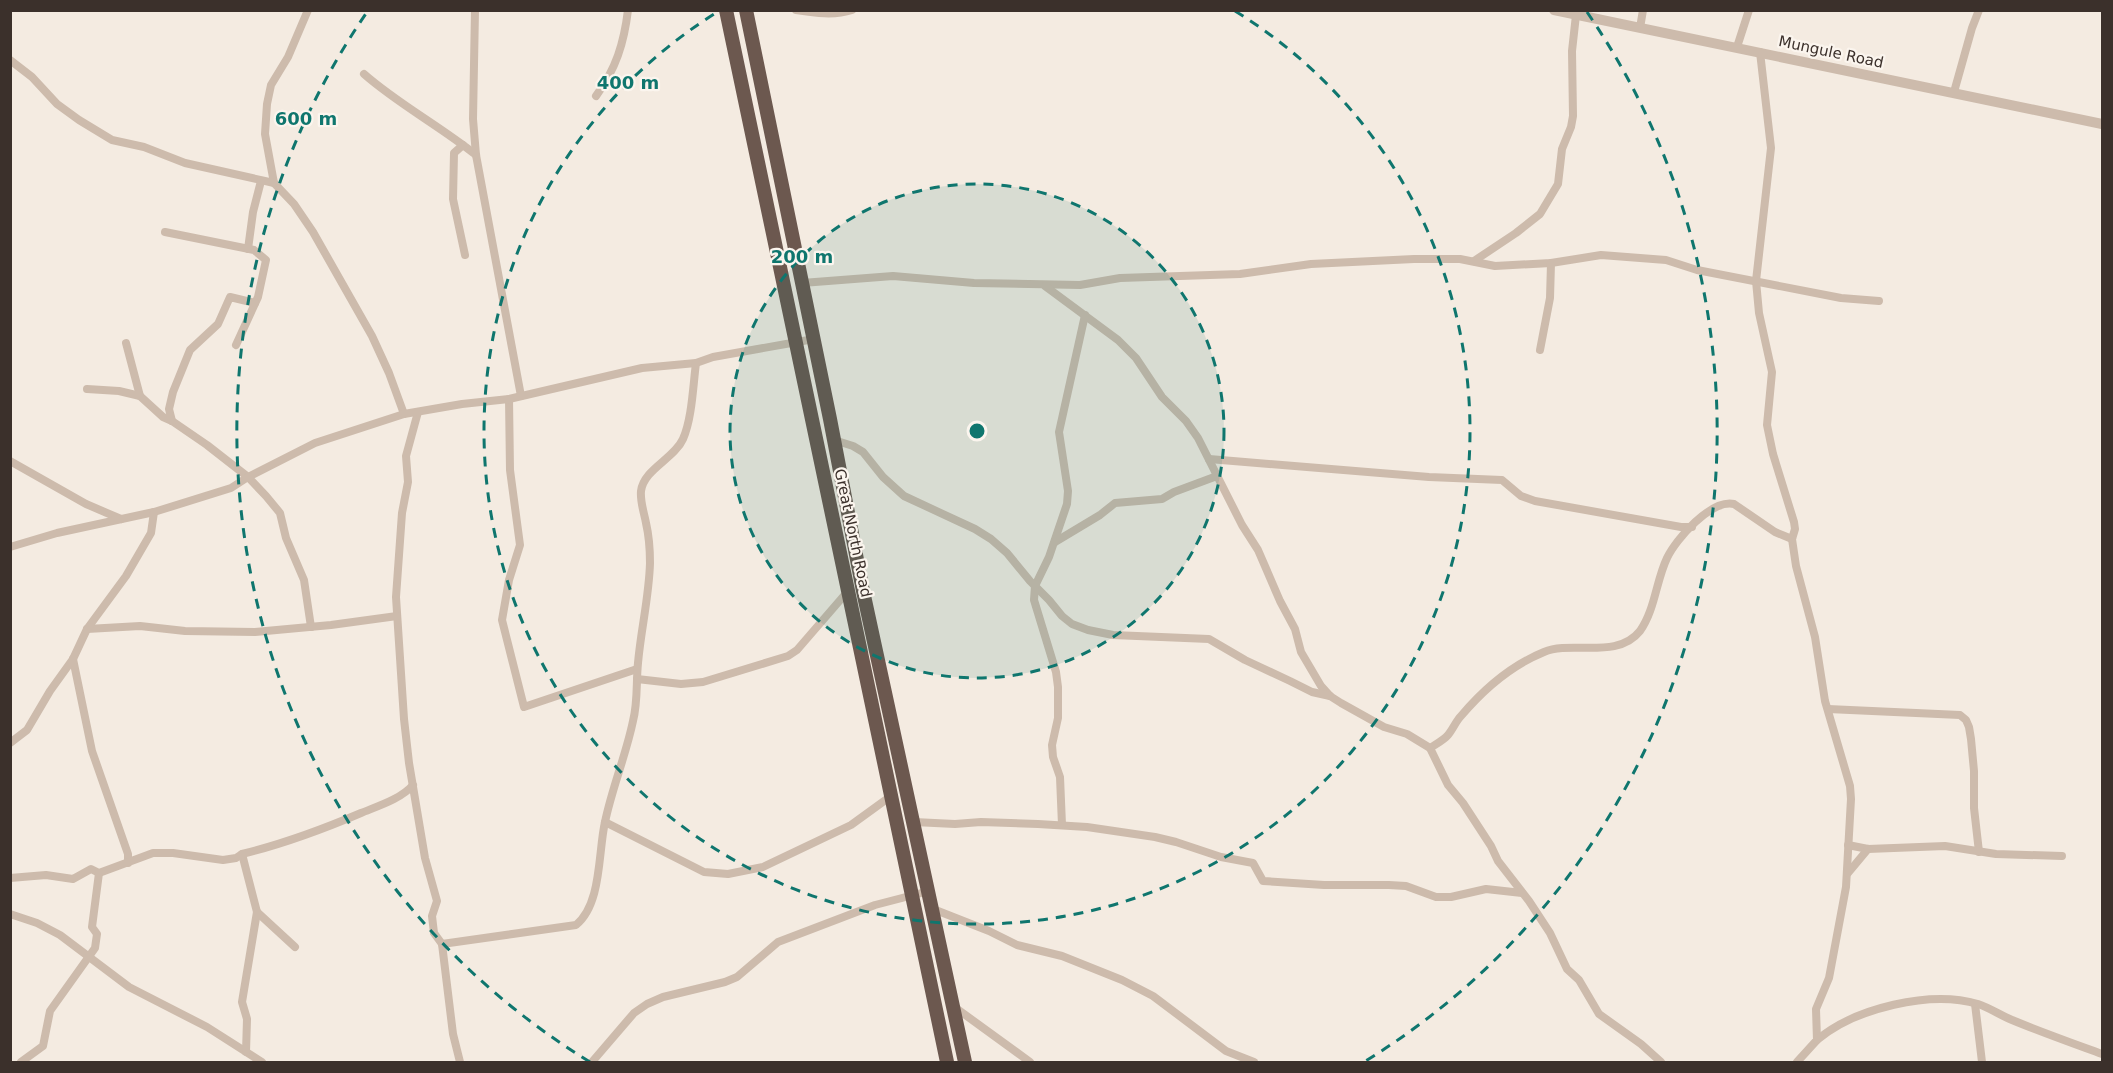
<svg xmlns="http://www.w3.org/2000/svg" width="2113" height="1073" font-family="'DejaVu Sans',sans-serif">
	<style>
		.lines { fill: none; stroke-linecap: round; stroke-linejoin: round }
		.minor { stroke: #cdbbac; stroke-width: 8 }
		.tertiary { stroke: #cdbbac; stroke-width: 10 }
		.trunk { stroke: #6c584f; stroke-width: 14 }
		.ring { fill: none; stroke: #0f766e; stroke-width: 3; stroke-dasharray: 10 8 }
		.labels { text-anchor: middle; stroke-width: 4.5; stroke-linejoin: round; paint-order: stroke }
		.street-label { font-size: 15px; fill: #3b302b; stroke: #fbf5ee }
		.centre { fill: #0f766e; stroke: #fbf5ee; stroke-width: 3 }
		.ring-label { font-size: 18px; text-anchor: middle; font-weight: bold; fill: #0f766e; stroke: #fbf5ee; stroke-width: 4.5; stroke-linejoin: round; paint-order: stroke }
	</style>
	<rect width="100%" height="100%" fill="#f4ebe1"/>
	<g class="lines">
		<!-- minor -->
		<g class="minor">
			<polyline points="308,10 288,57 271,85 267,104 265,134 274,183 294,204 313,232 372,336 389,373 404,414"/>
			<polyline points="475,10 473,119 476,155 521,396"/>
			<path d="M796 10C815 13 834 16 852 10"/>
			<polyline points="1640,28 1643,10"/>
			<polyline points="1737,47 1749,10"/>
			<polyline points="1760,52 1771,148 1756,281 1759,313 1772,372 1767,425 1773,454 1794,522 1795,529 1792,539 1796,566 1815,637 1825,701 1850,786 1851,799 1846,887 1829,978 1816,1009 1817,1040 1797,1062"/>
			<polyline points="10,60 32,77 57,104 79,120 112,140 144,147 185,163 274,183"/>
			<path d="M364 74C398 104 440 126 476 155"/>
			<polyline points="1954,92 1972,28 1979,10"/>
			<path d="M596 96C616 69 624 43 628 10"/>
			<polyline points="463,145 454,153 453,199 465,255"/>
			<polyline points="165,232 254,250 266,260 258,297 236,345"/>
			<polyline points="248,249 253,212 261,181"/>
			<polyline points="1474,261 1516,233 1540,214 1558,184 1562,149 1571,127 1573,116 1572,51 1576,15"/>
			<polyline points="802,283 893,276 974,283 1080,285 1120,278 1240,274 1311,264 1414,259 1460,259 1495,266 1551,263 1601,255 1666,260 1697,270 1841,298 1879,301"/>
			<polyline points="1045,286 1118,340 1136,358 1162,397 1186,421 1198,438 1242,525 1258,550 1280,601 1295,629 1301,652 1321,686 1330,696 1341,703 1384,727 1407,734 1430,748 1448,785 1463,803 1491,846 1498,861 1529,901 1550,933 1567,969 1579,980 1599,1014 1641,1044 1661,1062"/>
			<polyline points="126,343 140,396"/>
			<polyline points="1540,350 1550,298 1551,263"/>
			<polyline points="87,389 119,391 140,396 163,417 172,421 207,445 248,477 266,496 280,513 286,538 304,580 311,627"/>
			<polyline points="509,399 510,470 520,545 509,580 502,620 524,707 637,669"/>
			<polyline points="418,412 406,456 408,482 402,513 396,597 404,719 409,763 425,858 437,901 432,916 434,933 442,944 453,1034 460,1062"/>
			<polyline points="172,421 169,409 173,392 190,350 218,324 230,297 255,303"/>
			<polyline points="834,440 853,446 863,452 883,477 904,496 975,529 991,539 1007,553 1030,581 1049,600 1062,616 1072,624 1088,630 1113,635 1209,639 1245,660 1290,681 1312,692 1330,696"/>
			<polyline points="1209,459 1429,477 1502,480 1521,496 1535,501 1681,527 1692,527"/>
			<polyline points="10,461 86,504 121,519"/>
			<polyline points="1055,542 1100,515 1115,503 1162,499 1174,492 1217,476"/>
			<polyline points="10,547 57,533 154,512 231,488 248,477 315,443 404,414 462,404 509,399 642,368 696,363 713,357 814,339"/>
			<polyline points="87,629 140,626 185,631 255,632 331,625 397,616"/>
			<polyline points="73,659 92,751 128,854 128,863"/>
			<polyline points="637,679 681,684 703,682 788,656 797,650 848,591"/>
			<polyline points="1828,709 1960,715 1966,720 1969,727 1971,739 1974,771 1974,808 1979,852"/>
			<polyline points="10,743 27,730 50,691 73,659 87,629 126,576 151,533 154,512"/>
			<path d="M1430 748C1436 744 1444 740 1448 735 1453 729 1456 721 1461 716 1483 690 1512 665 1544 652 1572 640 1617 660 1640 631 1655 610 1656 581 1667 558 1676 539 1711 499 1734 504L1775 532 1792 539"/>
			<polyline points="605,822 704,872 728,874 763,867 851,825 891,796"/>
			<polyline points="914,822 955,824 981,822 1038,824 1087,827 1155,837 1176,842 1221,857 1253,863 1263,881 1324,885 1389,885 1406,886 1436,897 1451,897 1486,889 1522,893"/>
			<polyline points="1062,825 1060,777 1053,757 1052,745 1058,718 1058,687 1056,672 1034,600 1035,586 1049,557 1067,504 1068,491 1059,432 1085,315"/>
			<polyline points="1848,845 1868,849 1945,846 1996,854 2062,856"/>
			<polyline points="242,854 257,912 295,947"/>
			<polyline points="1848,873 1868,849"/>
			<path d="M10 878 46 875 73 879 91 869 99 873 153 853H173L223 860 236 858 242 854C283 844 321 830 361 813 378 806 401 799 413 785"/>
			<polyline points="933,909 989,931 1017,945 1062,956 1122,980 1153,996 1226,1051 1254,1062"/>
			<polyline points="10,914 37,923 60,935 129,987 207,1027 262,1062"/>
			<path d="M442 944 576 925C602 904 598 852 605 822 612 788 626 755 633 721 638 702 636 682 638 663 641 629 649 597 650 563 650 550 649 536 646 523 644 512 640 502 641 491 644 469 674 459 683 439 692 419 693 386 696 363"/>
			<polyline points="1975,1004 1982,1062"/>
			<polyline points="953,1006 1030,1062"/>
			<path d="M1817 1040C1855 1008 1930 990 1978 1004 1990 1008 2000 1015 2012 1020 2041 1032 2072 1043 2102 1054"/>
			<polyline points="246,1052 247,1019 242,1002 257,912"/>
			<polyline points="21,1062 43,1046 50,1011 95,948 97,934 92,927 99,873"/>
			<polyline points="592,1062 634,1013 647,1004 663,997 725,982 737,977 778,942 875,905 929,891"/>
		</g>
		<!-- tertiary -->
		<polyline class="tertiary" points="1554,10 2102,124"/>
		<!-- trunk -->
		<g class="trunk">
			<polyline points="726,10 947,1062"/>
			<polyline points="746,10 830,419 863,591 965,1062"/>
		</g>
	</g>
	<!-- distance rings -->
	<circle cx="977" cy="431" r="247" fill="#0f766e" fill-opacity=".12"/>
	<g class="ring">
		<circle cx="977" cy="431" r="247"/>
		<path d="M1235 11A493 493 0 1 1 719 11"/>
		<path d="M590 1062A740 740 0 0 1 367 12M1587 12A740 740 0 0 1 1364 1062"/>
	</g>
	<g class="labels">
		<!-- street labels -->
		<g class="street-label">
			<text transform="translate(1831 52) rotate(12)" y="5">Mungule Road</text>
			<text transform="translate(853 533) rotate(78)" y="5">Great North Road</text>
		</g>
	</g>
	<circle cx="977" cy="431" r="9" class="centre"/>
	<g class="ring-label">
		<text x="628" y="89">400 m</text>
		<text x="306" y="125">600 m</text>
		<text x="802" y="263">200 m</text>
	</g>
	<!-- border -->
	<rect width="2113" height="1073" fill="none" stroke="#3b302b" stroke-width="24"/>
</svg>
